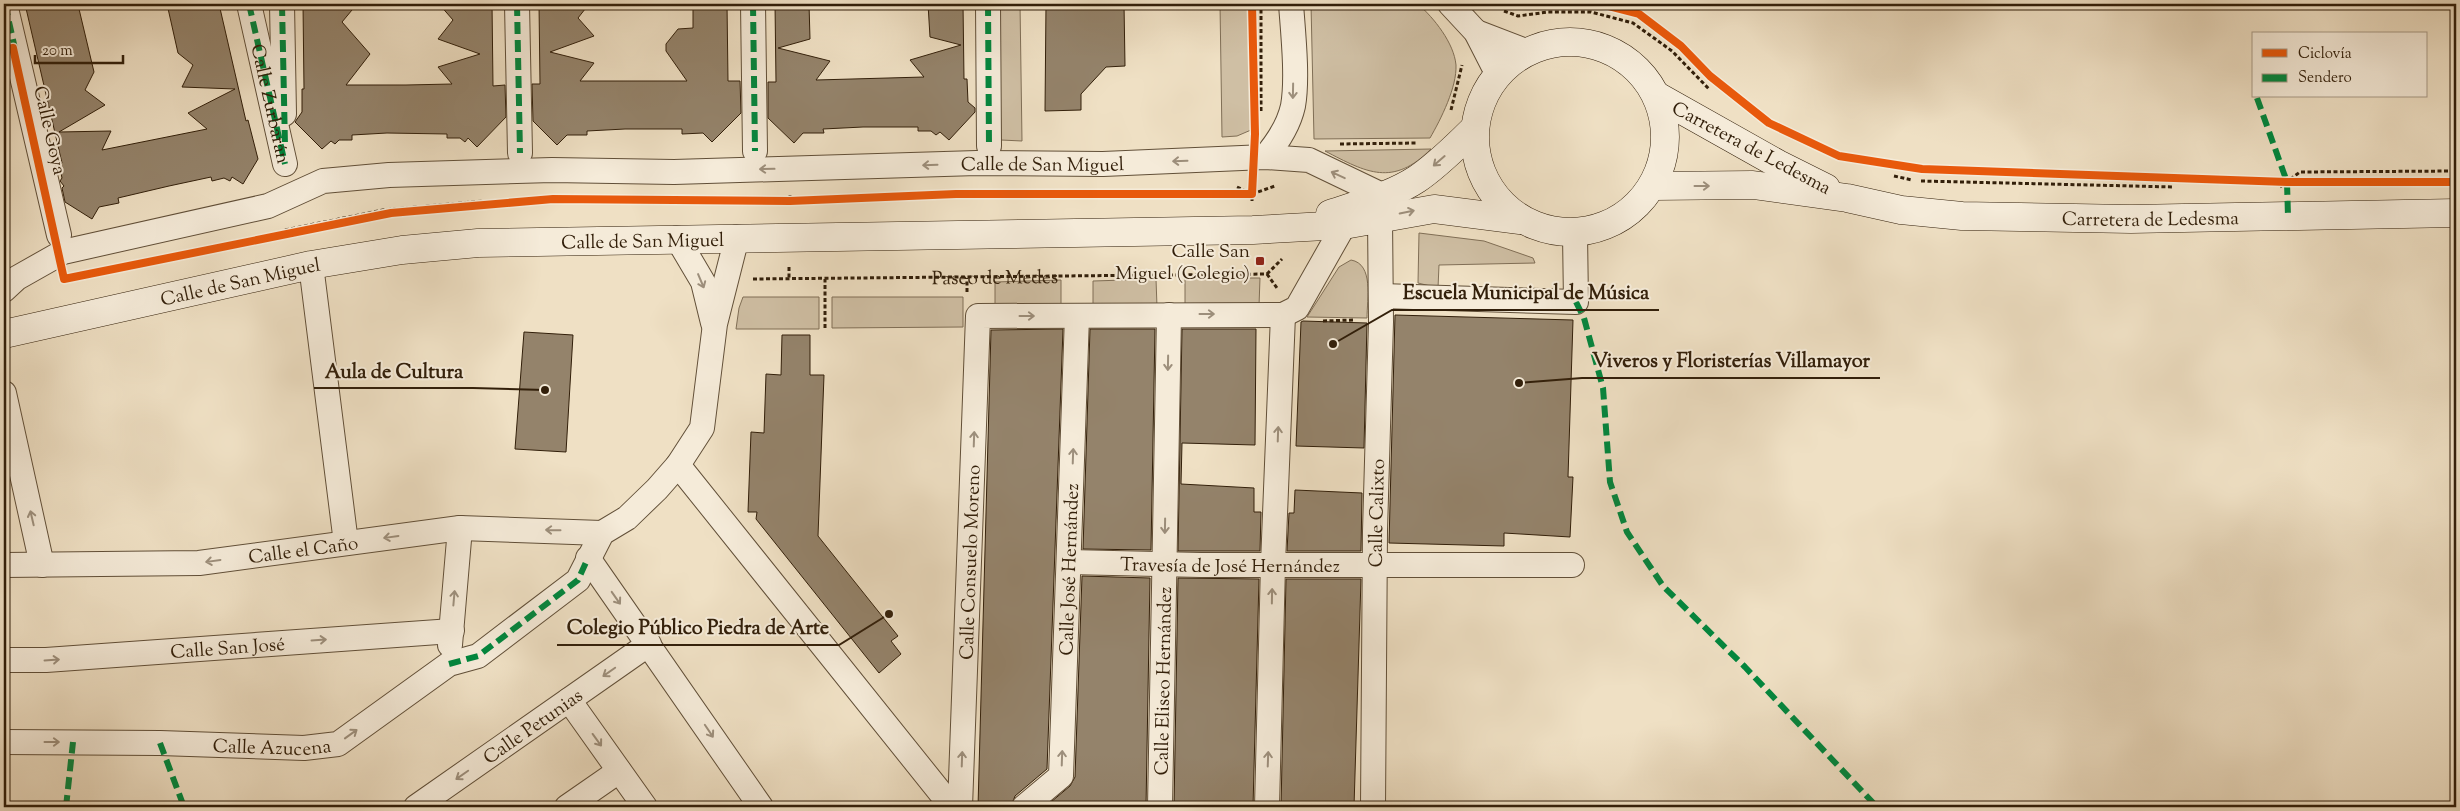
<svg xmlns="http://www.w3.org/2000/svg" width="2460" height="811" font-family="'Sorts Mill Goudy',serif">
	<style>
		.green { fill: #cfbfa4; stroke: #806f57 }
		.building { fill: #94836b; stroke: #321f0a }
		.lines { fill: none; stroke-linecap: round; stroke-linejoin: round }
		.street-casing { stroke: #614f38; stroke-width: 26 }
		.secondary-casing { stroke: #321f0a; stroke-width: 29 }
		.path { stroke: #321f0a; stroke-width: 3; stroke-dasharray: 4 2.5; stroke-linecap: butt }
		.street { stroke: #f5ebd9; stroke-width: 24 }
		.secondary { stroke: #f5ebd9; stroke-width: 28 }
		.quiet { stroke: #00873e; stroke-width: 6; stroke-dasharray: 12 6; stroke-linecap: butt }
		.cycleway-casing { stroke: #f5ebd9; stroke-width: 11 }
		.cycleway { stroke: #e8590c; stroke-width: 8 }
		.oneway { stroke: #9d8f7c }
		.poi-dot { fill: #8f2418; stroke: #f5ebd9; stroke-width: 2 }
		.labels { text-anchor: middle; stroke-width: 4; stroke-linejoin: round; paint-order: stroke }
		.street-label { font-size: 19px; fill: #321f0a; stroke: #f5ebd9 }
		.poi-label { font-size: 19px; fill: #321f0a; stroke: #f5ebd9; text-anchor: end }
		.leader { fill: none; stroke: #321f0a; stroke-width: 2 }
		.callout-dot { fill: #321f0a; stroke: #f5ebd9; stroke-width: 2 }
		.callout-label { font-size: 20px; text-anchor: middle; font-weight: bold; fill: #321f0a; stroke: #f5ebd9; stroke-width: 4; stroke-linejoin: round; paint-order: stroke }
	</style>
	<rect width="100%" height="100%" fill="#efe0c4"/>
	<filter id="stains"><feTurbulence type="fractalNoise" baseFrequency=".004" numOctaves="4"/><feColorMatrix values="0 0 0 0 .2 0 0 0 0 .09 0 0 0 0 .02 0 0 0 .5 -.17"/></filter>
	<radialGradient id="worn" r=".72"><stop offset=".6" stop-color="#630" stop-opacity="0"/><stop offset="1" stop-color="#630" stop-opacity=".3"/></radialGradient>
	<!-- green -->
	<g class="green">
		<polygon points="998,4 1020,4 1022,141 1001,140"/>
		<polygon points="1220,4 1249,4 1251,130 1237,136 1222,137"/>
		<path d="M1311 4H1418C1434 18 1454 43 1456 65 1457 87 1441 119 1430 138L1314 139Z"/>
		<path d="M1431 149C1393 187 1367 173 1325 151Z"/>
		<polygon points="1419,233 1484,241 1533,258 1535,263 1439,265 1438,288 1418,283"/>
		<path d="M1351 260C1374 264 1367 299 1367 318L1307 317 1339 267Z"/>
		<polygon points="1185,278 1260,278 1259,306 1185,306"/>
		<polygon points="1156,279 1157,307 1093,308 1093,281"/>
		<polygon points="1061,280 1061,309 995,311 995,282"/>
		<polygon points="743,297 819,297 819,329 736,329 739,308"/>
		<polygon points="832,297 963,297 963,327 832,328"/>
	</g>
	<!-- building -->
	<g class="building">
		<polygon points="25,4 72,4 79,9 94,72 85,90 105,105 59,132 111,131 102,150 207,129 188,113 235,89 182,87 193,65 178,53 167,4 219,4 246,121 248,120 258,159 243,184 232,177 230,181 224,178 212,181 211,177 169,186 118,198 119,203 99,207 92,219 65,202 62,188 64,186 60,181 62,178 59,164 62,163"/>
		<polygon points="303,4 357,4 342,22 370,54 346,85 406,85 452,84 438,67 480,54 438,39 453,20 439,4 492,4 493,86 505,85 506,117 477,147 468,138 465,142 460,138 447,138 447,134 387,133 352,135 352,140 339,140 335,144 331,141 322,149 295,122 302,112 302,89 304,89"/>
		<polygon points="539,4 589,4 578,18 594,36 550,52 594,63 580,81 687,81 666,51 666,44 678,29 693,28 693,4 727,4 728,81 740,81 741,113 712,142 703,133 682,134 682,129 625,129 587,131 587,135 567,135 557,145 533,121 532,84 540,84"/>
		<polygon points="775,4 809,4 810,39 778,48 830,61 816,80 924,77 910,60 961,45 930,37 928,4 963,4 964,79 967,79 968,102 975,108 975,112 949,140 940,132 936,135 931,131 918,131 918,127 863,127 823,129 824,133 803,133 794,143 768,118 768,82 776,82"/>
		<polygon points="1046,4 1124,4 1125,66 1106,67 1081,94 1081,110 1045,111"/>
		<polygon points="1395,315 1573,320 1568,477 1573,477 1570,537 1504,533 1504,546 1389,543"/>
		<polygon points="1303,321 1367,323 1364,448 1296,446 1301,322"/>
		<polygon points="1063,329 1047,769 1015,796 1011,807 978,807 991,330"/>
		<polygon points="1090,329 1155,329 1151,550 1083,549"/>
		<polygon points="1182,329 1256,329 1255,445 1182,443 1181,484 1254,488 1254,512 1261,512 1260,551 1178,551"/>
		<polygon points="524,332 573,335 566,452 515,449"/>
		<polygon points="782,335 810,335 810,375 824,375 818,536 898,636 891,641 901,654 879,673 756,519 757,512 748,512 751,432 764,433 766,374 781,375"/>
		<polygon points="1295,490 1362,493 1361,551 1287,551 1289,513 1294,513"/>
		<polygon points="1082,576 1150,578 1146,807 1045,807 1070,786 1075,777"/>
		<polygon points="1178,578 1259,579 1253,807 1174,807"/>
		<polygon points="1286,579 1361,579 1354,807 1281,807"/>
	</g>
	<g class="lines">
		<!-- street casing -->
		<g class="street-casing">
			<g id="street">
				<polyline points="5,4 59,235"/>
				<path id="s2" d="M249 4 285 164"/>
				<polyline points="282,4 284,114"/>
				<polyline points="517,4 520,153"/>
				<polyline points="753,4 755,151"/>
				<polyline points="988,4 989,146"/>
				<polyline points="1450,4 1476,32 1498,75"/>
				<polyline points="1476,32 1528,52"/>
				<path d="M1265 157C1277 143 1289 124 1293 106 1298 78 1293 32 1291 4"/>
				<polyline points="677,238 703,282 713,323"/>
				<polyline points="311,265 346,543"/>
				<path id="s3" d="M4 290 17 278 63 252 268 206 323 181 389 175 552 170 674 172 977 163 1103 164 1265 157 1309 160 1382 195"/>
				<polyline points="1381,296 1576,302 1575,234"/>
				<polyline points="4,393 42,565"/>
				<polyline points="678,465 952,807"/>
				<polyline points="588,558 761,807"/>
				<path id="s4" d="M1069 562 1201 565H1572"/>
				<path id="s5" d="M4 565 199 563 460 528 602 533"/>
				<polyline points="450,645 460,528"/>
				<path id="s6" d="M4 660H46L452 631"/>
				<polyline points="569,700 645,807"/>
				<path id="s7" d="M4 742 160 743 304 748 338 744 449 664 478 656 578 580 602 533 627 518 657 489 678 465 702 428 715 324 737 237"/>
				<path id="s8" d="M416 807 649 644"/>
				<polyline points="567,807 619,771"/>
				<path id="s9" d="M960 807 978 316 1283 315 1297 308 1344 225"/>
				<path id="s10" d="M1024 807 1061 776 1077 316"/>
				<path id="s11" d="M1160 807 1169 315"/>
				<polyline points="1267,807 1273,564 1283,315"/>
				<path id="s12" d="M1373 807 1375 531 1381 322 1380 218"/>
			</g>
		</g>
		<!-- secondary casing -->
		<g class="secondary-casing">
			<g id="secondary">
				<circle cx="1570" cy="137" r="95"/>
				<polyline points="1657,96 1778,164 1826,188"/>
				<path id="s13" d="M1653 186 1753 185 1847 198 1901 210 1962 216 2131 219 2456 213"/>
				<path d="M1330 214C1359 204 1391 196 1417 179 1438 165 1456 146 1475 128"/>
				<path id="s14" d="M4 334 311 265 402 250 478 243 1253 230 1344 225 1434 209 1520 220"/>
			</g>
		</g>
		<!-- path -->
		<g class="path">
			<polyline points="1504,11 1518,16 1548,12 1591,12 1633,23 1672,51 1710,90"/>
			<polyline points="1451,110 1462,65"/>
			<polyline points="1261,111 1261,4"/>
			<polyline points="1340,144 1416,143"/>
			<polyline points="1894,176 1912,180"/>
			<polyline points="1921,181 2174,187"/>
			<polyline points="1237,187 1252,194 1252,201"/>
			<polyline points="2280,187 2300,172 2456,171"/>
			<polyline points="1252,194 1275,186"/>
			<polyline points="790,195 790,208"/>
			<polyline points="285,230 383,210 484,201"/>
			<polyline points="789,267 789,279"/>
			<polyline points="1267,274 1277,288"/>
			<polyline points="1267,274 1282,259"/>
			<path id="s1" d="M753 279 1267 274"/>
			<polyline points="967,292 967,278"/>
			<polyline points="1323,321 1354,320"/>
			<polyline points="825,328 825,279"/>
		</g>
		<!-- street -->
		<use href="#street" class="street"/>
		<!-- secondary -->
		<use href="#secondary" class="secondary"/>
		<!-- quiet -->
		<g class="quiet">
			<polyline points="5,4 16,53"/>
			<polyline points="249,4 285,164"/>
			<polyline points="282,4 285,146"/>
			<polyline points="517,4 520,153"/>
			<polyline points="753,4 755,151"/>
			<polyline points="988,4 989,146"/>
			<polyline points="4,58 17,55"/>
			<polyline points="2257,98 2287,182 2288,216"/>
			<polyline points="1576,302 1584,318 1603,388 1610,482 1627,532 1663,586 1745,667 1877,807"/>
			<polyline points="449,664 478,656 578,580 588,558"/>
			<polyline points="160,743 184,807"/>
			<polyline points="66,807 73,742"/>
		</g>
		<!-- cycleway casing -->
		<g class="cycleway-casing">
			<g id="cycleway">
				<polyline points="1600,4 1639,14 1681,46 1710,76 1769,123 1839,156 1922,169 2287,182 2456,182"/>
				<polyline points="4,50 13,48 64,279 391,213 553,199 790,201 956,194 1252,194 1255,134 1252,4"/>
			</g>
		</g>
		<!-- cycleway -->
		<use href="#cycleway" class="cycleway"/>
	</g>
	<!-- one-way arrows -->
	<defs><path id="oneway-shaft" d="M-6 0H5M1.5-3L5.5 0L1.5 3" fill="none" stroke-width="1.6" stroke-linecap="round" stroke-linejoin="round" transform="scale(1.25)"/></defs>
	<g class="oneway">
		<use href="#oneway-shaft" transform="translate(1293 91) rotate(91)"/>
		<use href="#oneway-shaft" transform="translate(1180 161) rotate(178)"/>
		<use href="#oneway-shaft" transform="translate(1439 161) rotate(139)"/>
		<use href="#oneway-shaft" transform="translate(930 165) rotate(178)"/>
		<use href="#oneway-shaft" transform="translate(767 169) rotate(179)"/>
		<use href="#oneway-shaft" transform="translate(1338 175) rotate(-155)"/>
		<use href="#oneway-shaft" transform="translate(1702 186)"/>
		<use href="#oneway-shaft" transform="translate(1407 212) rotate(-12)"/>
		<use href="#oneway-shaft" transform="translate(701 281) rotate(67)"/>
		<use href="#oneway-shaft" transform="translate(1207 314)"/>
		<use href="#oneway-shaft" transform="translate(1027 316)"/>
		<use href="#oneway-shaft" transform="translate(1168 363) rotate(91)"/>
		<use href="#oneway-shaft" transform="translate(1278 434) rotate(-88)"/>
		<use href="#oneway-shaft" transform="translate(974 439) rotate(-88)"/>
		<use href="#oneway-shaft" transform="translate(1073 456) rotate(-88)"/>
		<use href="#oneway-shaft" transform="translate(32 518) rotate(-103)"/>
		<use href="#oneway-shaft" transform="translate(1165 526) rotate(91)"/>
		<use href="#oneway-shaft" transform="translate(553 530) rotate(-179)"/>
		<use href="#oneway-shaft" transform="translate(391 537) rotate(172)"/>
		<use href="#oneway-shaft" transform="translate(213 561) rotate(172)"/>
		<use href="#oneway-shaft" transform="translate(1272 596) rotate(-89)"/>
		<use href="#oneway-shaft" transform="translate(454 598) rotate(-85)"/>
		<use href="#oneway-shaft" transform="translate(616 598) rotate(55)"/>
		<use href="#oneway-shaft" transform="translate(319 640) rotate(-4)"/>
		<use href="#oneway-shaft" transform="translate(52 660) rotate(-4)"/>
		<use href="#oneway-shaft" transform="translate(609 672) rotate(145)"/>
		<use href="#oneway-shaft" transform="translate(709 731) rotate(56)"/>
		<use href="#oneway-shaft" transform="translate(351 734) rotate(-36)"/>
		<use href="#oneway-shaft" transform="translate(597 740) rotate(54)"/>
		<use href="#oneway-shaft" transform="translate(52 742)"/>
		<use href="#oneway-shaft" transform="translate(1062 758) rotate(-88)"/>
		<use href="#oneway-shaft" transform="translate(962 759) rotate(-88)"/>
		<use href="#oneway-shaft" transform="translate(1268 759) rotate(-88)"/>
		<use href="#oneway-shaft" transform="translate(462 775) rotate(145)"/>
	</g>
	<!-- markers -->
	<rect class="poi-dot" x="1255" y="256" width="10" height="10" rx="2.5"/>
	<g class="labels">
		<!-- street labels -->
		<g class="street-label">
			<text dy="7" stroke="none"><textPath href="#s2" startOffset="102">Calle Zurbarán</textPath></text>
			<text transform="translate(51 130) rotate(77)" y="7">Calle Goya</text>
			<text transform="translate(1752 147) rotate(28)" y="7">Carretera de Ledesma</text>
			<text dy="7" stroke="none"><textPath href="#s3" startOffset="1061">Calle de San Miguel</textPath></text>
			<text dy="7" stroke="none"><textPath href="#s13" startOffset="500">Carretera de Ledesma</textPath></text>
			<text dy="7" stroke="none"><textPath href="#s14" startOffset="648">Calle de San Miguel</textPath></text>
			<text dy="7" stroke="none"><textPath href="#s1" startOffset="242">Paseo de Medes</textPath></text>
			<text dy="7" stroke="none"><textPath href="#s14" startOffset="242">Calle de San Miguel</textPath></text>
			<text dy="7" stroke="none"><textPath href="#s12" startOffset="294">Calle Calixto</textPath></text>
			<text dy="7" stroke="none"><textPath href="#s5" startOffset="300">Calle el Caño</textPath></text>
			<text dy="7" stroke="none"><textPath href="#s9" startOffset="245">Calle Consuelo Moreno</textPath></text>
			<text dy="7" stroke="none"><textPath href="#s4" startOffset="161">Travesía de José Hernández</textPath></text>
			<text dy="7" stroke="none"><textPath href="#s10" startOffset="255">Calle José Hernández</textPath></text>
			<text dy="7" stroke="none"><textPath href="#s6" startOffset="224">Calle San José</textPath></text>
			<text dy="7" stroke="none"><textPath href="#s11" startOffset="126">Calle Eliseo Hernández</textPath></text>
			<text dy="7" stroke="none"><textPath href="#s8" startOffset="142">Calle Petunias</textPath></text>
			<text dy="7" stroke="none"><textPath href="#s7" startOffset="268">Calle Azucena</textPath></text>
		</g>
		<!-- poi labels -->
		<g class="poi-label">
			<text x="1250" y="257">Calle San<tspan x="1250" dy="22">Miguel (Colegio)</tspan></text>
		</g>
	</g>
	<!-- callouts -->
	<path class="leader" d="M1333 344L1392 310H1659M1519 383L1582 378H1880M545 390L473 388H314M889 614L839 645H557"/>
	<g class="callout-dot">
		<circle cx="1333" cy="344" r="5"/>
		<circle cx="1519" cy="383" r="5"/>
		<circle cx="545" cy="390" r="5"/>
		<circle cx="889" cy="614" r="5"/>
	</g>
	<g class="callout-label">
		<text x="1526" y="299">Escuela Municipal de Música</text>
		<text x="1731" y="367">Viveros y Floristerías Villamayor</text>
		<text x="394" y="378">Aula de Cultura</text>
		<text x="698" y="634">Colegio Público Piedra de Arte</text>
	</g>
	<!-- margin -->
	<rect width="2460" height="811" fill="none" stroke="#efe0c4" stroke-width="20"/>
	<rect x="5" y="5" width="2450" height="801" fill="none" stroke="#321f0a" stroke-width="2.5"/>
	<rect x="10" y="10" width="2440" height="791" fill="none" stroke="#321f0a"/>
	<!-- legend -->
	<rect x="2252" y="32" width="175" height="65" fill="#f5ebd9" stroke="#a79986"/>
	<rect x="2262" y="49" width="25" height="8" fill="#e8590c" stroke="#a79986"/>
	<text x="2298" y="58" font-size="15" fill="#321f0a">Ciclovía</text>
	<rect x="2262" y="74" width="25" height="8" fill="#00873e" stroke="#a79986"/>
	<text x="2298" y="82" font-size="15" fill="#321f0a">Sendero</text>
	<!-- scale -->
	<path d="M35 55v8h88v-8" fill="none" stroke="#321f0a" stroke-width="2.5"/>
	<text x="42" y="55" font-size="15" fill="#321f0a" stroke="#f5ebd9" stroke-width="4" paint-order="stroke">20 m</text>
	<rect width="100%" height="100%" filter="url(#stains)"/>
	<rect width="100%" height="100%" fill="url(#worn)"/>
</svg>
